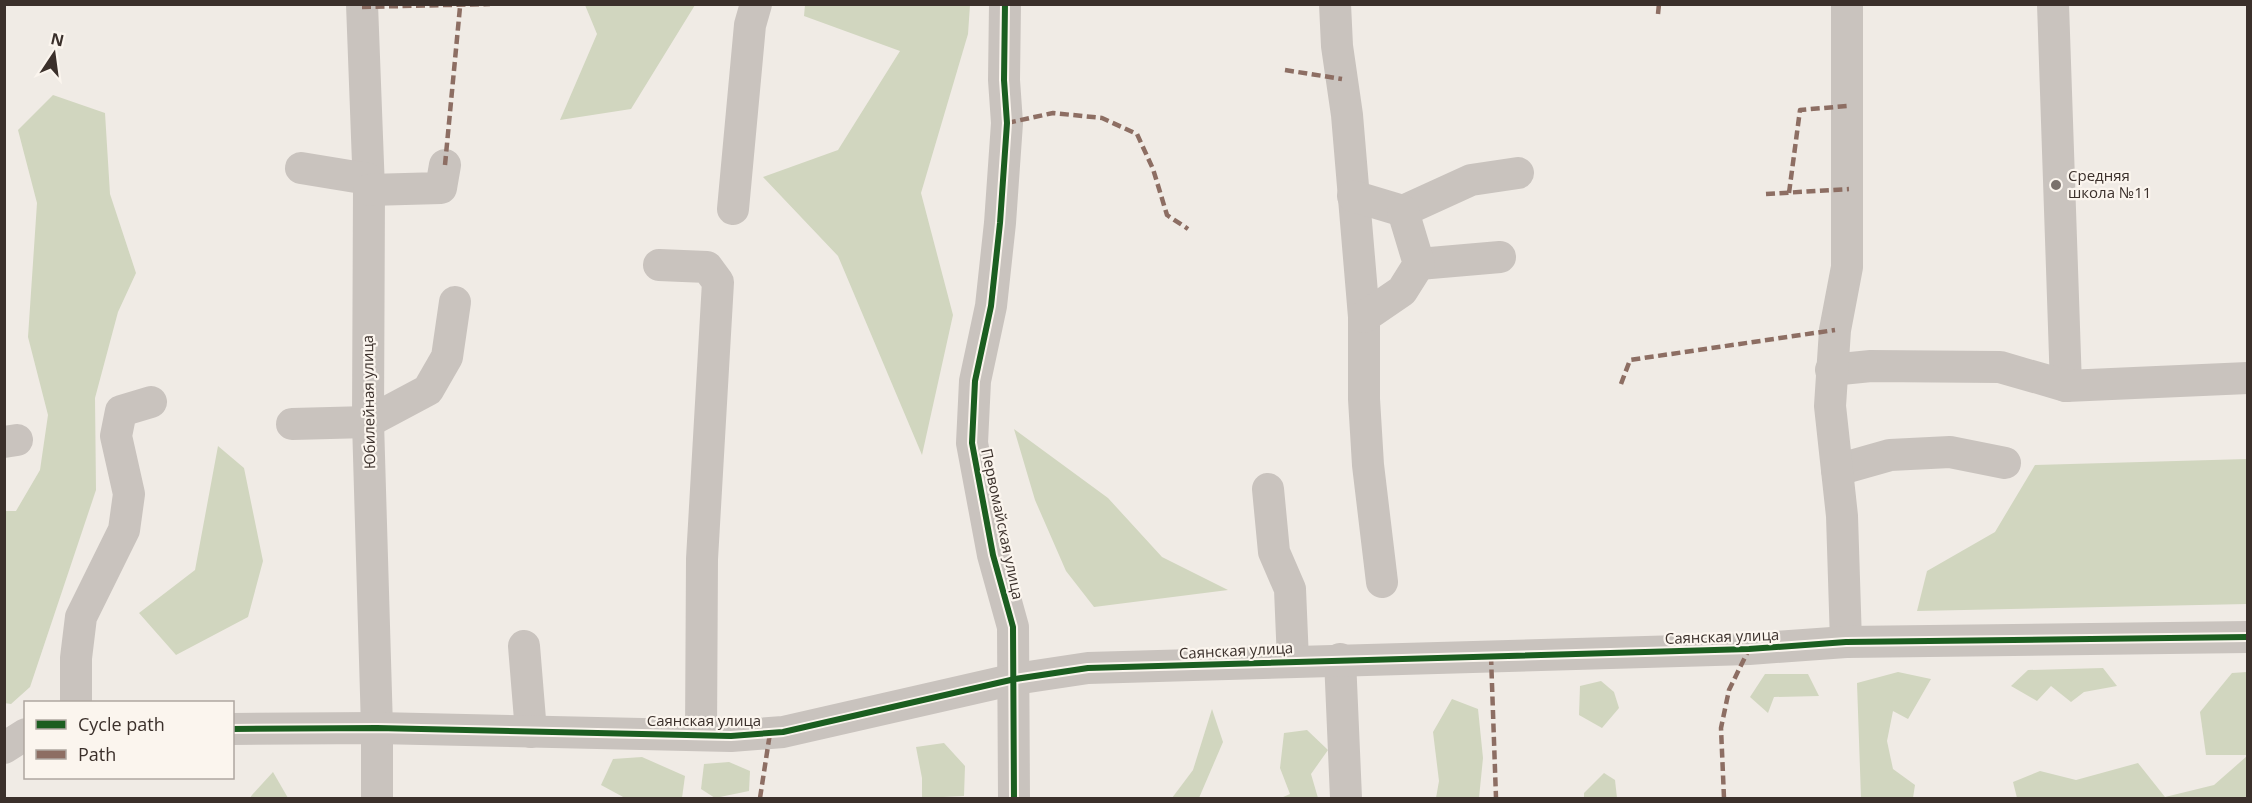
<svg xmlns="http://www.w3.org/2000/svg" width="2252" height="803" font-family="'Open Sans',sans-serif">
	<style>
		.green { fill: #d1d6bf }
		.lines { fill: none; stroke-linecap: round; stroke-linejoin: round }
		.minor { stroke: #c9c3be; stroke-width: 32 }
		.quiet { stroke: #8d6e63; stroke-width: 4.5; stroke-dasharray: 9 4.5; stroke-linecap: butt }
		.cycleway-casing { stroke: #fbf5ee; stroke-width: 10 }
		.cycleway { stroke: #1b5e20; stroke-width: 6 }
		.poi-dot { fill: #7a716c; stroke: #fbf5ee; stroke-width: 2 }
		.labels { text-anchor: middle; stroke-width: 4.5; stroke-linejoin: round; paint-order: stroke }
		.poi-label { font-size: 15px; fill: #3b302b; stroke: #fbf5ee; text-anchor: start }
		.street-label { font-size: 15px; fill: #3b302b; stroke: #fbf5ee }
	</style>
	<rect width="100%" height="100%" fill="#f0ebe5"/>
	<!-- green -->
	<g class="green">
		<polygon points="585,5 695,5 631,109 560,120 597,34"/>
		<polygon points="805,5 970,5 968,34 921,193 953,315 922,455 838,256 763,177 838,150 900,51 804,16"/>
		<polygon points="53,95 105,113 110,194 136,273 118,312 95,398 96,490 30,687 11,704 4,703 5,511 16,511 40,470 48,415 28,337 37,203 18,130"/>
		<polygon points="1014,429 1108,498 1162,557 1228,590 1094,607 1066,571 1035,500"/>
		<polygon points="218,446 244,468 263,561 248,617 176,655 139,613 195,570"/>
		<polygon points="2247,459 2247,604 1917,611 1927,571 1995,532 2035,465"/>
		<polygon points="2103,668 2117,686 2084,692 2071,702 2051,686 2037,701 2011,686 2028,670"/>
		<polygon points="1898,672 1931,679 1908,719 1893,711 1887,741 1893,769 1915,785 1913,798 1861,798 1857,683"/>
		<polygon points="2247,672 2247,755 2206,755 2200,712 2232,673"/>
		<polygon points="1765,674 1808,674 1819,696 1774,697 1768,713 1750,697"/>
		<polygon points="1601,681 1614,692 1619,708 1602,728 1579,715 1580,686"/>
		<polygon points="1452,699 1478,709 1483,758 1479,798 1436,798 1439,781 1433,732"/>
		<polygon points="1212,709 1223,742 1199,798 1172,798 1193,770"/>
		<polygon points="1307,730 1328,750 1311,774 1318,798 1281,798 1290,794 1280,768 1284,733"/>
		<polygon points="944,743 965,766 964,796 922,798 922,778 916,747"/>
		<polygon points="2247,756 2247,798 2017,798 2013,782 2040,771 2076,780 2138,763 2165,797 2214,785"/>
		<polygon points="642,757 685,776 682,798 625,798 601,785 613,759"/>
		<polygon points="729,762 750,771 749,791 715,798 701,789 704,764"/>
		<polygon points="273,772 288,798 250,798 252,795"/>
		<polygon points="1604,773 1615,780 1617,798 1584,798 1584,793"/>
	</g>
	<g class="lines">
		<!-- minor -->
		<g class="minor">
			<polyline points="362,4 369,190 368,422 377,728 377,798"/>
			<polyline points="1005,4 1004,80 1007,123 1000,223 991,306 975,381 972,443 993,555 1013,627 1014,798"/>
			<polyline points="1335,4 1337,46 1347,115 1364,317 1364,399 1368,465 1382,582"/>
			<polyline points="2053,4 2066,386"/>
			<polyline points="301,168 368,179"/>
			<polyline points="369,190 441,188 445,165"/>
			<polyline points="1353,196 1403,211 1471,180 1518,173"/>
			<polyline points="733,209 750,25 756,4"/>
			<polyline points="1419,264 1500,257"/>
			<polyline points="659,265 707,267 718,282 702,559 701,735"/>
			<polyline points="1364,317 1402,291 1419,264 1403,211"/>
			<polyline points="1831,370 1871,366 2000,367 2066,386 2248,378"/>
			<polyline points="292,424 368,422 428,390 447,357 455,302"/>
			<polyline points="4,442 17,440"/>
			<polyline points="1837,470 1890,455 1950,452 2005,463"/>
			<polyline points="1268,489 1274,552 1290,589 1293,661"/>
			<polyline points="1846,642 1842,516 1830,406 1835,330 1847,267 1847,4"/>
			<polyline points="524,646 531,732"/>
			<polyline points="1340,659 1346,798"/>
			<polyline points="76,702 76,658 81,617 124,530 129,494 116,436 121,411 151,402"/>
			<polyline points="232,729 377,728 731,736 783,732 1015,679 1088,668 1749,649 1846,642 2248,637"/>
			<polyline points="4,748 26,734"/>
		</g>
		<!-- quiet -->
		<g class="quiet">
			<polyline points="362,7 490,4"/>
			<polyline points="1658,14 1659,4"/>
			<polyline points="1285,70 1342,79"/>
			<polyline points="1007,123 1053,113 1102,118 1137,134 1153,169 1167,215 1188,229"/>
			<polyline points="445,165 460,7"/>
			<polyline points="1789,193 1800,110 1848,106"/>
			<polyline points="1766,194 1849,189"/>
			<polyline points="1621,384 1630,360 1835,330"/>
			<polyline points="1491,656 1496,798"/>
			<polyline points="760,798 770,733"/>
			<polyline points="1724,798 1721,728 1729,690 1749,649"/>
		</g>
		<!-- cycleway casing -->
		<g class="cycleway-casing">
			<g id="cycleway">
				<polyline points="1005,4 1004,80 1007,123 1000,223 991,306 975,381 972,443 993,555 1013,627 1014,798"/>
				<polyline points="232,729 377,728 731,736 783,732 1015,679 1088,668 1749,649 1846,642 2248,637"/>
			</g>
		</g>
		<!-- cycleway -->
		<use href="#cycleway" class="cycleway"/>
	</g>
	<!-- markers -->
	<circle class="poi-dot" cx="2056" cy="185" r="6"/>
	<g class="labels">
		<!-- poi labels -->
		<g class="poi-label">
			<text x="2068" y="181">Средняя<tspan x="2068" dy="17">школа №11</tspan></text>
		</g>
		<!-- street labels -->
		<g class="street-label">
			<text transform="translate(369 402) rotate(-91)" y="5">Юбилейная улица</text>
			<text transform="translate(1002 524) rotate(78)" y="5">Первомайская улица</text>
			<text transform="translate(1722 637) rotate(-2)" y="5">Саянская улица</text>
			<text transform="translate(1236 651) rotate(-3)" y="5">Саянская улица</text>
			<text x="704" y="726">Саянская улица</text>
		</g>
	</g>
	<!-- border -->
	<rect width="2252" height="803" fill="none" stroke="#3b302b" stroke-width="12"/>
	<!-- legend -->
	<rect x="24" y="701" width="210" height="78" fill="#fbf5ee" stroke="#aea6a0" stroke-width="1.5"/>
	<rect x="36" y="720" width="30" height="9" fill="#1b5e20" stroke="#aea6a0" stroke-width="1.5"/>
	<text x="78" y="731" font-size="18" fill="#3b302b">Cycle path</text>
	<rect x="36" y="750" width="30" height="9" fill="#8d6e63" stroke="#aea6a0" stroke-width="1.5"/>
	<text x="78" y="761" font-size="18" fill="#3b302b">Path</text>
	<!-- north arrow -->
	<g transform="translate(54 54) rotate(13)" stroke="#fbf5ee" stroke-width="4.5" paint-order="stroke">
	<path d="M0-4.5L10 22L0 15L-10 22Z" fill="#3b302b"/>
	<text y="-9" font-size="16" font-weight="bold" text-anchor="middle" fill="#3b302b">N</text>
	</g>
</svg>
